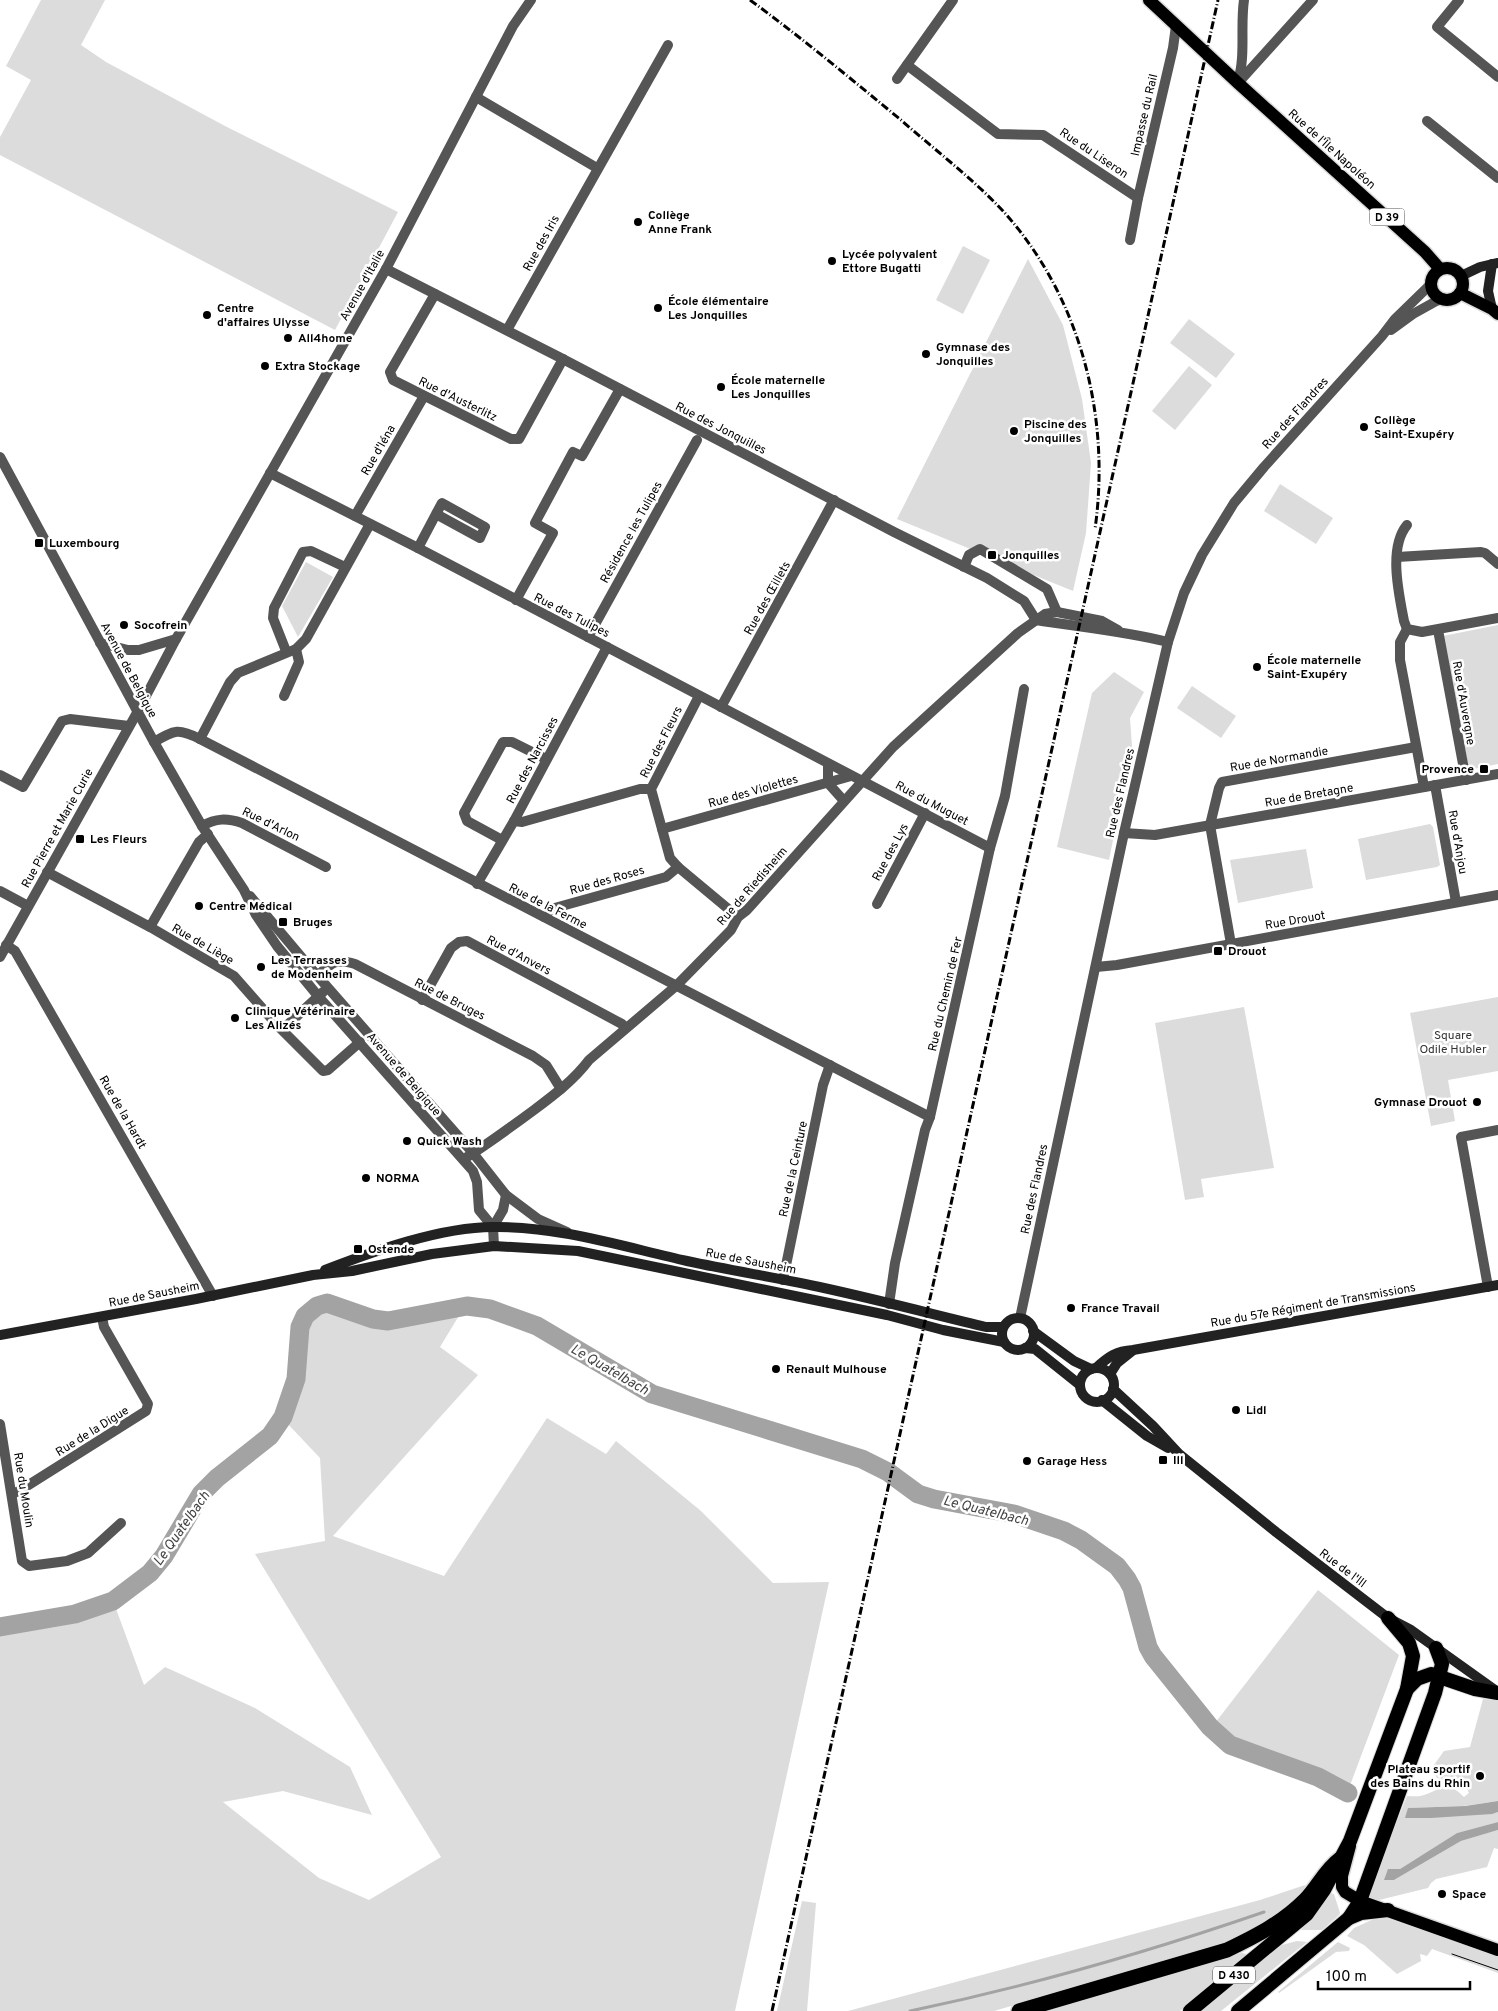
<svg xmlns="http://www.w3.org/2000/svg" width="1498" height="2011" font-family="Overpass,sans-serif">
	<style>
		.green { fill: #dcdcdc }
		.water { fill: #a3a3a3 }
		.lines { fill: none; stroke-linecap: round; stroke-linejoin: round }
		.stream { stroke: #a3a3a3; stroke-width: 3 }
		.river { stroke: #a3a3a3; stroke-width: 19 }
		.primary-casing { stroke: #dbdbdb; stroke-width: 15 }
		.trunk-casing { stroke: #dbdbdb; stroke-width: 16 }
		.motorway-casing { stroke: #dbdbdb; stroke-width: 18 }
		.minor { stroke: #555; stroke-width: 10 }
		.tertiary { stroke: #555; stroke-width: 10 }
		.secondary { stroke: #222; stroke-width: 10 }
		.primary { stroke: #000; stroke-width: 12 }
		.trunk { stroke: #000; stroke-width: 14 }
		.motorway { stroke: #000; stroke-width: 15 }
		.tram { stroke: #000; stroke-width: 1 }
		.rail { stroke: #000; stroke-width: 3; stroke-dasharray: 8 2.5 1 2.5; stroke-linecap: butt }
		.poi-dot { fill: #000; stroke: #fff; stroke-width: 2 }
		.labels { text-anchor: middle; stroke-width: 5; stroke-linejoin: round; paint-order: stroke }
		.shield { fill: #fff; stroke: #4c4c4c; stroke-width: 1 }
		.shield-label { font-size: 11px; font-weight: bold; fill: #000 }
		.street-label { font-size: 12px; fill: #000; stroke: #fff }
		.poi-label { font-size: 12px; font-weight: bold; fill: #000; stroke: #fff; text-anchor: start }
		.park-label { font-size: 12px; fill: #333; stroke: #fff }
		.water-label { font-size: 14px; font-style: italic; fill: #444; stroke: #fff }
	</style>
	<rect width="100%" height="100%" fill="#fff"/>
	<!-- green -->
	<g class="green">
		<polygon points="41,0 105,0 81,45 106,62 225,126 398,212 335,330 0,155 0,137 31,80 6,66"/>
		<polygon points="963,246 990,260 963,314 936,300"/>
		<polygon points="1028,259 1063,325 1082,399 1091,463 1086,533 1073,591 897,519"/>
		<polygon points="1189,319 1235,354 1216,378 1170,343"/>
		<polygon points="1189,366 1212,385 1175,430 1152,411"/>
		<polygon points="1280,484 1333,518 1316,544 1264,511"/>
		<polygon points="306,562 333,577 298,637 282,606"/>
		<polygon points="1498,625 1498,764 1469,770 1443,636"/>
		<polygon points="1114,672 1144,692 1130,718 1132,746 1109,860 1057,847 1092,693"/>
		<polygon points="1192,686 1236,716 1221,738 1177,708"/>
		<polygon points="1430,824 1433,827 1440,865 1437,867 1366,880 1358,839"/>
		<polygon points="1306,849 1313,888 1238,903 1230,860"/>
		<polygon points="1498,997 1498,1071 1448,1080 1455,1121 1431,1126 1410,1013"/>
		<polygon points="1244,1007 1274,1168 1201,1179 1204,1197 1185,1200 1155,1023"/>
		<polygon points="328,1308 387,1327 463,1309 440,1347 478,1375 333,1536 444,1576 547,1418 606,1454 616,1441 701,1511 773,1583 829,1582 735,2011 0,2011 0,1632 73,1620 115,1606 144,1685 165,1667 255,1708 350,1767 372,1815 283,1791 223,1802 319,1878 369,1900 441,1857 255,1554 325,1541 320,1458 286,1422 299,1379 309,1322"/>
		<polygon points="1318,1590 1399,1655 1349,1788 1319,1771 1244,1744 1215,1723"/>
		<path d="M1483 1699 1498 1700V1801L1463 1806 1408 1808 1488 1814 1498 1812V1822L1457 1833 1400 1869 1394 1880 1461 1841 1498 1830V1849L1494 1848 1487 1867 1436 1879 1431 1883 1428 1888 1375 1901 1368 1895 1407 1796C1413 1796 1419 1797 1424 1795 1445 1788 1445 1779 1464 1797L1469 1793 1462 1778 1455 1783 1437 1778 1431 1769 1444 1751 1470 1747Z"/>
		<polygon points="1305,1885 1303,1896 1243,1938 994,2011 848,2011 1260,1900"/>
		<polygon points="1330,1893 1334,1894 1340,1913 1339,1915 1322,1930 1301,1930"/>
		<polygon points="802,1901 816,1903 807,2011 777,2011"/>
		<polygon points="1376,1918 1386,1918 1498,1957 1498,1973 1432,1949 1427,1956 1420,1954 1421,1961 1397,1974 1364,1945 1347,1936 1354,1928"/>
		<polygon points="1297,1941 1307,1942 1221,2011 1200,2011 1278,1946"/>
		<polygon points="1338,1942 1350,1948 1349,1951 1336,1952 1279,1993 1278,1992"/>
		<polygon points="1242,1953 1246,1954 1245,1958 1180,2011 1034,2011"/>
	</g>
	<!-- water -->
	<g class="water">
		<polygon points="1498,1801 1498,1812 1492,1814 1431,1818 1405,1818 1408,1808 1465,1806"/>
		<polygon points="1498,1822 1498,1830 1461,1841 1394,1880 1384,1880 1388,1869 1400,1869 1457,1833"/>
	</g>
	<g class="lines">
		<!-- stream -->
		<path class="stream" d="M910 2011C1030 1986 1148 1952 1264 1912"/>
		<!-- river -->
		<polyline class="river" points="0,1627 75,1614 113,1601 150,1573 164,1556 201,1494 217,1478 270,1436 283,1417 296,1379 300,1327 305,1316 317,1306 327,1303 373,1319 388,1321 467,1306 490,1309 537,1326 652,1394 862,1459 888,1472 918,1494 934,1499 1014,1514 1064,1531 1081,1540 1117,1566 1127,1579 1132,1588 1148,1647 1153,1656 1210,1727 1230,1745 1318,1777 1348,1793"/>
		<!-- primary casing -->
		<g class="primary-casing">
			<g id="primary">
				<polyline points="1149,0 1238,83 1425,252 1440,269"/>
				<circle cx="1447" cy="284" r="16"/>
				<polyline points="1460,293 1492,309 1498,314"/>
				<polyline points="1350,1846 1342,1876 1342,1887 1345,1892 1360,1901 1498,1950"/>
			</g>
		</g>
		<!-- trunk casing -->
		<g class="trunk-casing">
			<g id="trunk">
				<polyline points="1407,1689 1417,1679 1431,1674 1475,1689 1498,1693"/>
				<polyline points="1349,1918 1361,1913 1388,1910"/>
				<polyline points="1190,2011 1307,1914 1324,1890 1350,1841 1407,1689 1413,1656 1409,1643 1388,1618"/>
				<polyline points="1238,2011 1349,1918 1360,1901 1435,1693 1442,1664 1436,1648"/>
			</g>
		</g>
		<!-- motorway casing -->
		<g class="motorway-casing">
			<path id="motorway" d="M1019 2011 1227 1950C1256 1936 1282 1923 1305 1900 1318 1887 1325 1870 1340 1859"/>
		</g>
		<!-- minor -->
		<g class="minor">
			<polyline points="1459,0 1437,27 1498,77"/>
			<polyline points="907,65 998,134 1043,135 1138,198"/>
			<polyline points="897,79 953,0"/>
			<path d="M1238 81C1246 55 1240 27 1244 0"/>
			<polyline points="1238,83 1313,0"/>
			<polyline points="476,97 597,168"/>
			<polyline points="1427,121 1498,178"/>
			<polyline points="1130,240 1138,198 1173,48 1176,26"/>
			<polyline points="386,269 559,357 894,532 987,578 1024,601 1036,620"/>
			<polyline points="435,294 390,372 393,380 511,439 519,439 563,359"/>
			<polyline points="507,330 668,45"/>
			<polyline points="0,457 154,742 202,826 244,890 256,915 277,946 318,996 473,1171 477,1182 479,1210 493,1227"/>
			<polyline points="270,473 418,548 990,848"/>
			<polyline points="355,516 424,396"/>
			<path d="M1407 525C1388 548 1399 594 1404 621L1407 629 1422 632 1498 618"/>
			<polyline points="418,548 436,514 480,538 485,527 442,503 436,514"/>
			<polyline points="1397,557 1481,552 1485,553 1498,564"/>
			<polyline points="964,567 969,555 980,549 1047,589 1057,612"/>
			<polyline points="516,600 553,533 535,523 573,452 582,456 620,389"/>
			<path d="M1036 620C1080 627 1124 631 1168 642"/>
			<polyline points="1407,629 1400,642 1400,660 1424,787"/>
			<polyline points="1438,630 1466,780"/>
			<polyline points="588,637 697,440"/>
			<polyline points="100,643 128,650 139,650 176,639"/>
			<polyline points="286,651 273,618 274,608 303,552 311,551 345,567"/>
			<polyline points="284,696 299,662 296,649"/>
			<polyline points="699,696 651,789 670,858 678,867 738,917"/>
			<polyline points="721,707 834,500"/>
			<polyline points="200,739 230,682 238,673 296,649 306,639 370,524"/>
			<path d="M154 742C175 730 178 728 200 739L930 1117"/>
			<polyline points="828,764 828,783 844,801"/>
			<polyline points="0,775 23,787 62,721 70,719 129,726"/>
			<polyline points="1435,785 1456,902"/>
			<polyline points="514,821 522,822 640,789 651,789"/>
			<path d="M202 826C216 818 227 818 242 823L326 867"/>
			<polyline points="662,829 851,776"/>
			<polyline points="1124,833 1155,835 1498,774"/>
			<polyline points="502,840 467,821 464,813 503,742 512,742 546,759"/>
			<polyline points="47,872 150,927 234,976 278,1026 323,1071 328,1070 360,1042"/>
			<polyline points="477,884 514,821 607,647"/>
			<polyline points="0,891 28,906"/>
			<polyline points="250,896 308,965 473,1153 506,1195 538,1219 567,1232"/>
			<polyline points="877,904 925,813"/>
			<polyline points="544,917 551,909 666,877 678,867"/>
			<polyline points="150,927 199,842 208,834"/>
			<polyline points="1231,944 1210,825 1219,788 1222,782 1416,747"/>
			<polyline points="6,945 15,951 213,1296"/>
			<polyline points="0,957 138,711 176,639 386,269 513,26 531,0"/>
			<polyline points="1096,967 1117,965 1498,895"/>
			<path d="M317 976C332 963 335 958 355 964L533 1056 546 1065 561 1089"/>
			<polyline points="422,1000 451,948 459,942 467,941 622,1024 626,1028"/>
			<polyline points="283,1029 323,992"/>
			<path d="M464 1159C488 1144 511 1127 534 1110 554 1095 574 1080 589 1060L676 986 731 930 738 917 747 910 893 747 1018 633 1045 614 1057 612 1102 621 1118 630"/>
			<polyline points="493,1227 503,1210 506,1195"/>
			<polyline points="493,1227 494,1246"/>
			<polyline points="783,1280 823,1085 830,1065"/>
			<polyline points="1488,1287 1461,1137 1498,1130"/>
			<polyline points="889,1304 895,1263 925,1130 930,1117 990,848 1005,796 1024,689"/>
			<polyline points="0,1424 22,1561 29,1566 67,1561 88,1553 121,1523"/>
			<polyline points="12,1494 19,1491 146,1411 148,1404 104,1327 102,1317"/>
		</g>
		<!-- tertiary -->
		<g class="tertiary">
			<polyline points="1391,330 1413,314 1440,299"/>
			<polyline points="1020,1318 1124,833 1168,642 1184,593 1202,555 1234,503 1264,467 1382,336 1395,319 1431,284"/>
		</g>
		<!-- secondary -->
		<g class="secondary">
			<polyline points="1492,264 1488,291 1492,309"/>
			<polyline points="1461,276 1480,267 1497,263"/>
			<path d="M325 1270C374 1251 441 1227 493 1227 559 1226 624 1247 687 1261 733 1271 779 1278 824 1288 879 1300 932 1314 986 1327H1003"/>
			<circle cx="1018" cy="1334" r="16"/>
			<polyline points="1033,1331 1074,1361 1091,1369"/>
			<polyline points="0,1335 196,1299 313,1275 352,1271 432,1254 494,1246 578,1251 887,1315 943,1330 1004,1342"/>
			<polyline points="1025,1348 1035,1349 1080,1385"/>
			<path d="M1096 1368C1108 1357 1116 1351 1133 1350L1498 1285"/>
			<circle cx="1097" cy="1385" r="17"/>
			<polyline points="1110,1374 1117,1363 1132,1351"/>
			<polyline points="1113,1389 1153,1426 1179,1454 1276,1532 1388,1618 1411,1630 1495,1690"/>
			<polyline points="1102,1400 1147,1436 1168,1448"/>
		</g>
		<!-- primary -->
		<use href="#primary" class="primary"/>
		<!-- trunk -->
		<use href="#trunk" class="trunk"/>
		<!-- motorway -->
		<use href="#motorway" class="motorway"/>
		<!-- tram -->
		<polyline class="tram" points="1452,1954 1498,1970"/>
		<!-- rail -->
		<g class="rail">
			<path d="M750 0C802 38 851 79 901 120 935 150 972 178 1003 211 1080 296 1111 416 1095 529"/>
			<polyline points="772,2011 1218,0"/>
		</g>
	</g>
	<!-- markers -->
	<g class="poi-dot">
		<circle cx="638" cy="222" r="5"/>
		<circle cx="832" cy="261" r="5"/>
		<circle cx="658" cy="308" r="5"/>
		<circle cx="207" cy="315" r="5"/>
		<circle cx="288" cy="338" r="5"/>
		<circle cx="926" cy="354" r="5"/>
		<circle cx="265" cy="366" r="5"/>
		<circle cx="721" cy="387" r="5"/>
		<circle cx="1364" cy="427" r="5"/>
		<circle cx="1014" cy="431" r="5"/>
		<rect x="34" y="538" width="10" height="10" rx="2.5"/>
		<rect x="987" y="550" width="10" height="10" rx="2.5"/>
		<circle cx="124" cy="625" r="5"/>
		<circle cx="1257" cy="667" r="5"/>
		<rect x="1479" y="764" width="10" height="10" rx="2.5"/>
		<rect x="75" y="834" width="10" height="10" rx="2.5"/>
		<circle cx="199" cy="906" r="5"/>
		<rect x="278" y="917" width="10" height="10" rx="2.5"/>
		<rect x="1213" y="946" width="10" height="10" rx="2.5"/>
		<circle cx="261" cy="967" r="5"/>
		<circle cx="235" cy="1018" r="5"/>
		<circle cx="1477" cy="1102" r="5"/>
		<circle cx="407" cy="1141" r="5"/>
		<circle cx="366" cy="1178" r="5"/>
		<rect x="353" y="1244" width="10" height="10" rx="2.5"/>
		<circle cx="1071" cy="1308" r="5"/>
		<circle cx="776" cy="1369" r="5"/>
		<circle cx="1236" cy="1410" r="5"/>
		<rect x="1158" y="1455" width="10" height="10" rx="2.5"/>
		<circle cx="1027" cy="1461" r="5"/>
		<circle cx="1480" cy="1776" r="5"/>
		<circle cx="1442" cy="1894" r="5"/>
	</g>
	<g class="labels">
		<!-- shield labels -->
		<g class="shield">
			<rect x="1369.5" y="208.5" width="35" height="17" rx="4"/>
			<rect x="1213" y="1966.5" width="42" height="17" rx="4"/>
		</g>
		<g class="shield-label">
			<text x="1387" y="221">D 39</text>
			<text x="1234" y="1979">D 430</text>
		</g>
		<!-- street labels -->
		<g class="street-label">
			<text transform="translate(1144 115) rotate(-77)" y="4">Impasse du Rail</text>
			<text transform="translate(1332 149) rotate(42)" y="4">Rue de l'Île Napoléon</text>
			<text transform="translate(1094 153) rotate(34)" y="4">Rue du Liseron</text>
			<text transform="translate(541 243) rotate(-61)" y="4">Rue des Iris</text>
			<text transform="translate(362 285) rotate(-61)" y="4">Avenue d'Italie</text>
			<text transform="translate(458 399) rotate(26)" y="4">Rue d'Austerlitz</text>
			<text transform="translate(1295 413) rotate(-48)" y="4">Rue des Flandres</text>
			<text transform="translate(721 428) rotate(27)" y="4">Rue des Jonquilles</text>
			<text transform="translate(378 450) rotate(-60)" y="4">Rue d'Iéna</text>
			<text transform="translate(631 532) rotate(-61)" y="4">Résidence les Tulipes</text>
			<text transform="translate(767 598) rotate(-61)" y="4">Rue des Œillets</text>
			<text transform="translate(572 615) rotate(27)" y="4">Rue des Tulipes</text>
			<text transform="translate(129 670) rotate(62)" y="4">Avenue de Belgique</text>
			<text transform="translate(1464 703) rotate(80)" y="4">Rue d'Auvergne</text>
			<text transform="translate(661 742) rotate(-63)" y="4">Rue des Fleurs</text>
			<text transform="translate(1279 759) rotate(-10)" y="4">Rue de Normandie</text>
			<text transform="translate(532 760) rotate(-62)" y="4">Rue des Narcisses</text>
			<text transform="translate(753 791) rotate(-16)" y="4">Rue des Violettes</text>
			<text transform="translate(1120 793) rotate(-77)" y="4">Rue des Flandres</text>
			<text transform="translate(1309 795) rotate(-10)" y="4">Rue de Bretagne</text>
			<text transform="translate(932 803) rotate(28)" y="4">Rue du Muguet</text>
			<text transform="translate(271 824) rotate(26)" y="4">Rue d'Arlon</text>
			<text transform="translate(57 828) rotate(-61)" y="4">Rue Pierre et Marie Curie</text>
			<text transform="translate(1458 842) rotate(80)" y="4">Rue d'Anjou</text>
			<text transform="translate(890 852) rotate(-62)" y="4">Rue des Lys</text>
			<text transform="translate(607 880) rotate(-16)" y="4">Rue des Roses</text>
			<text transform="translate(752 886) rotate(-49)" y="4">Rue de Riedisheim</text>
			<text transform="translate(548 906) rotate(27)" y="4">Rue de la Ferme</text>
			<text transform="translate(1295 920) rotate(-10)" y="4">Rue Drouot</text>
			<text transform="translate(203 944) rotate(30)" y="4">Rue de Liège</text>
			<text transform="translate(519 955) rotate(28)" y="4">Rue d'Anvers</text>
			<text transform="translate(945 994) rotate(-77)" y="4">Rue du Chemin de Fer</text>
			<text transform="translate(450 999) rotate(27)" y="4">Rue de Bruges</text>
			<text transform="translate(404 1074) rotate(49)" y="4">Avenue de Belgique</text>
			<text transform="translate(123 1112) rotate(60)" y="4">Rue de la Hardt</text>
			<text transform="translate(793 1169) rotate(-78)" y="4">Rue de la Ceinture</text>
			<text transform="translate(1034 1189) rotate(-78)" y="4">Rue des Flandres</text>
			<text transform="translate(751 1261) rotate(11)" y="4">Rue de Sausheim</text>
			<text transform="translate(154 1294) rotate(-11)" y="4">Rue de Sausheim</text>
			<text transform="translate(1313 1305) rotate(-10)" y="4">Rue du 57e Régiment de Transmissions</text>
			<text transform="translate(92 1431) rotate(-32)" y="4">Rue de la Digue</text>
			<text transform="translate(24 1490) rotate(81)" y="4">Rue du Moulin</text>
			<text transform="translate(1343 1568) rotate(37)" y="4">Rue de l'Ill</text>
		</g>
		<!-- poi labels -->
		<g class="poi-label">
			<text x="648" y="219">Collège<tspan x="648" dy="14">Anne Frank</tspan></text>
			<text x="842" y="258">Lycée polyvalent<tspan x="842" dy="14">Ettore Bugatti</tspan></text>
			<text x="668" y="305">École élémentaire<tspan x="668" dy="14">Les Jonquilles</tspan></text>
			<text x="217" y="312">Centre<tspan x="217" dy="14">d'affaires Ulysse</tspan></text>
			<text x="298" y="342">All4home</text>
			<text x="936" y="351">Gymnase des<tspan x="936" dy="14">Jonquilles</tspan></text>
			<text x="275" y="370">Extra Stockage</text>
			<text x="731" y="384">École maternelle<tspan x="731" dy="14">Les Jonquilles</tspan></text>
			<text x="1374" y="424">Collège<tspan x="1374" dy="14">Saint-Exupéry</tspan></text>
			<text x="1024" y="428">Piscine des<tspan x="1024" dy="14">Jonquilles</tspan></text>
			<text x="49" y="547">Luxembourg</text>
			<text x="1002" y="559">Jonquilles</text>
			<text x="134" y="629">Socofrein</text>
			<text x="1267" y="664">École maternelle<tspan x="1267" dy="14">Saint-Exupéry</tspan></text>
			<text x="1474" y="773" text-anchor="end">Provence</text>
			<text x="90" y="843">Les Fleurs</text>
			<text x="209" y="910">Centre Médical</text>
			<text x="293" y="926">Bruges</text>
			<text x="1228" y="955">Drouot</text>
			<text x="271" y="964">Les Terrasses<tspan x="271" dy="14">de Modenheim</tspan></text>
			<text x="245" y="1015">Clinique Vétérinaire<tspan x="245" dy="14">Les Alizés</tspan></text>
			<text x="1467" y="1106" text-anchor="end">Gymnase Drouot</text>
			<text x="417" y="1145">Quick Wash</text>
			<text x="376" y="1182">NORMA</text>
			<text x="368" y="1253">Ostende</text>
			<text x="1081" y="1312">France Travail</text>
			<text x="786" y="1373">Renault Mulhouse</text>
			<text x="1246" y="1414">Lidl</text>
			<text x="1173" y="1464">Ill</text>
			<text x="1037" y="1465">Garage Hess</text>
			<text x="1470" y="1773" text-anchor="end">Plateau sportif<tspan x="1470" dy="14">des Bains du Rhin</tspan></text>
			<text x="1452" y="1898">Space</text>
		</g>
		<!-- park labels -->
		<g class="park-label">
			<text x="1453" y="1039">Square<tspan x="1453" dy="14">Odile Hubler</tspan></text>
		</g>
		<!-- water labels -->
		<g class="water-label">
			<text transform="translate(610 1369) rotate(30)" y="5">Le Quatelbach</text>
			<text transform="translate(986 1510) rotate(14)" y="5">Le Quatelbach</text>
			<text transform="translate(181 1528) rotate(-55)" y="5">Le Quatelbach</text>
		</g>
	</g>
	<!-- scale -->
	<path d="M1318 1981v8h152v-8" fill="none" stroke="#000000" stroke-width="2.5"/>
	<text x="1326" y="1981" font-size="15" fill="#000000" stroke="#ffffff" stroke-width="4" paint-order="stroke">100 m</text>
</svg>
